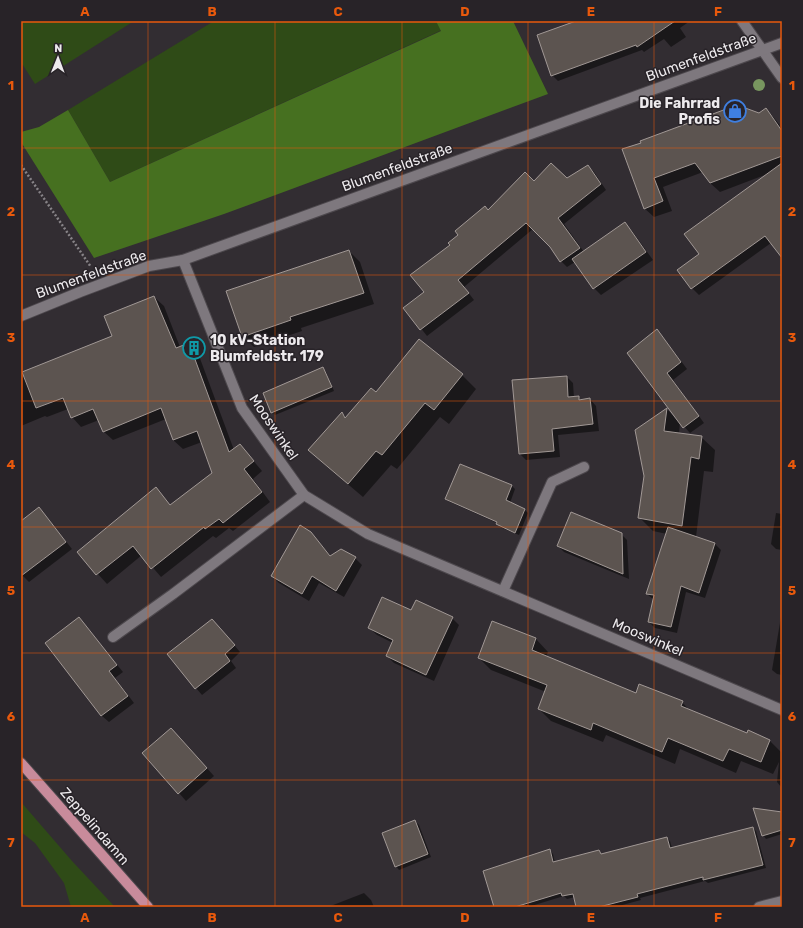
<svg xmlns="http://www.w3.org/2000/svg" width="803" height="928" font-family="Rubik,sans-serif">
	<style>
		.green { fill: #2f4b17 }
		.forest { fill: #467020 }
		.shadow { fill: #0007 }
		.building { fill: #5c5450; stroke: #a19895 }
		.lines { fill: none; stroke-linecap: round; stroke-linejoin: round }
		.minor-casing { stroke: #4d484d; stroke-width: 12 }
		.major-casing { stroke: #4d484d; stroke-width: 12 }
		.path { stroke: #878387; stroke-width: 2.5; stroke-dasharray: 2 2; stroke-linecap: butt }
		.minor { stroke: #7e787e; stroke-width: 10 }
		.major { stroke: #c88b9b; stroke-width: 10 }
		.tree { fill: #78965f }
		.grid { fill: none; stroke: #e8590c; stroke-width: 1; stroke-opacity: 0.55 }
		.labels { text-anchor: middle; stroke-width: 3; stroke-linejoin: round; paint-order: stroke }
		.street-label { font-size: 14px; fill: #edeaed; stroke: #282328 }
		.poi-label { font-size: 14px; font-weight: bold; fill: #edeaed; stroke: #282328; text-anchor: end }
		.neatline { fill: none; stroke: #e8590c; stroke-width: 1.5 }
		.grid-label { font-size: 13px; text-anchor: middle; font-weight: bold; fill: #e8590c }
	</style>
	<rect width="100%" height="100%" fill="#322d32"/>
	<!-- green -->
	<g class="green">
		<polygon points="21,21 134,21 35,84 21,62"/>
		<polygon points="214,21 436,21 442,30 110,182 68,110"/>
		<polygon points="21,802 72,861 115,907 71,907 64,883 35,843 21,832"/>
	</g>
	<!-- forest -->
	<polygon class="forest" points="436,21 513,21 548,94 224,214 94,258 21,142 21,132 39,127 68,110 110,182 441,31"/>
	<!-- shadow -->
	<g class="shadow">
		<polygon points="579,21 690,21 680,28 686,37 671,47 664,39 644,52 642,50 558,81 552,75"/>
		<polygon points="766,109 775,119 782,128 782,257 771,243 699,295 692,288 700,254 767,174 720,192 710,183 703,172 663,187 672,211 654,217 644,208 623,150 759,115"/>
		<polygon points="588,166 594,172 606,190 564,224 584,252 625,224 632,231 653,260 601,295 594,288 575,262 567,267 561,261 551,247 533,229 464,287 474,300 427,336 405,308 425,292 451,245 488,211 534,182 567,180"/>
		<polygon points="349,251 360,262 374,304 301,328 302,331 254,347 243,336"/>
		<polygon points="154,297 164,306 180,347 189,344 198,353 234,450 240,445 262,471 253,479 270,502 233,531 229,528 216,538 213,536 161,577 142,555 107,584 78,552 156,489 171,506 213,473 202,442 183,449 173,440 166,419 113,440 103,431 99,420 81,427 72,417 68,409 47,417 45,416 21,426 21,374 113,337"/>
		<polygon points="657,331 663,337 687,369 673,380 704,423 690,433 680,422 679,434 701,437 715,450 713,472 704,471 696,537 715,544 721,550 705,598 686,592 677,633 655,628 649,622 654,600 647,594 667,534 653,531 639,517 645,476 636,430 667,409 676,419"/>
		<polygon points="323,369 326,372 334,391 275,415 272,412"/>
		<polygon points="462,375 476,389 449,424 440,417 397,469 391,465 363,497 324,464 310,450 342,413 347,418 376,393"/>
		<polygon points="567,377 573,383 574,398 578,397 581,400 590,399 596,406 599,431 558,435 560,457 526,460 520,454"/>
		<polygon points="461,465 512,486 515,489 510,503 525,510 528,513 519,535 500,527 497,523 450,502 446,499"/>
		<polygon points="39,509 46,516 72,549 29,582 21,574 21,523"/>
		<polygon points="776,513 782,514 782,550 776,549 771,544"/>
		<polygon points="310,532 331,556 355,558 362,565 344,597 319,583 309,601 279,583 272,576"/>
		<polygon points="621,534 627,540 629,579 564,552 558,546"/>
		<polygon points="782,611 782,675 777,674 772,670"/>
		<polygon points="412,612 452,618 459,625 434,681 394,663 387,656 393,643 377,635 369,628"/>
		<polygon points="79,618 123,672 115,678 134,703 109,722 102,716 46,644"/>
		<polygon points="493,622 536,639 548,652 546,657 636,694 682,702 690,711 747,734 748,732 770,741 782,753 782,788 777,782 779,762 773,774 741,761 736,773 680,749 675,764 606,735 603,742 551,721 539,709 546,692 491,670 479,658"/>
		<polygon points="218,626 240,652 231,661 236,668 202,695 196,688"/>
		<polygon points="178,736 214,776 186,801 144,753"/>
		<polygon points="782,814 782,834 766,839 763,835"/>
		<polygon points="415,821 419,825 431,857 399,870 396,866"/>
		<polygon points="753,828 756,831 766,868 708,883 705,881 640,898 641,900 615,907 578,907 575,897 567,899 564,896 528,907 495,907 550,850 553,854 555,863 599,851 603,855 667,838 670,841 672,848"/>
		<polygon points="364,893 371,900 374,907 328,907"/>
	</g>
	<!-- building -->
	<g class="building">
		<polygon points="576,21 675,21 637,47 636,45 551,76 537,35"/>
		<polygon points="737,105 759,113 766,108 782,131 782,156 710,183 695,163 654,178 663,201 644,209 622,149 641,143 640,141"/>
		<polygon points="551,163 567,178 588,165 601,184 558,218 580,248 560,262 550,247 526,223 458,280 469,293 420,330 403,308 424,292 410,275 450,245 448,243 458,235 455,231 485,206 488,210 525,172 534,181"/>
		<polygon points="782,163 782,258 765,236 691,289 677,270 699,254 684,234"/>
		<polygon points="625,222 646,252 593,289 572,259"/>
		<polygon points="349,250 364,293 290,317 291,320 242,337 226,291"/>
		<polygon points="154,296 176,348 189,343 229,452 240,444 254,461 244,469 262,492 223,523 219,519 205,529 204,527 151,569 133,546 96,575 77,552 156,487 170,505 212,473 197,431 173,440 161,408 103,432 93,409 71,418 63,398 36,408 22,372 112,336 104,316"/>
		<polygon points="657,329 681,362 667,373 699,416 683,428 627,353"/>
		<polygon points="419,339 463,374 434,410 425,403 382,455 376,451 348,484 308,450 342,412 345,418 371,388 376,392"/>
		<polygon points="323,367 332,387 271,413 263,393"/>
		<polygon points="567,376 568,397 579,396 579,400 590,398 593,424 552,429 554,451 519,454 512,380"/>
		<polygon points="667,408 664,431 702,436 699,459 691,457 682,526 638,518 644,476 635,430"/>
		<polygon points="460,464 512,485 506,500 525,509 515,533 496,524 497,522 445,499"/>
		<polygon points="39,507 66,542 21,576 21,521"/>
		<polygon points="571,512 622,533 623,574 557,546"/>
		<polygon points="300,525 311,532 330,556 341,549 356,557 336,591 312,576 302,594 271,576"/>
		<polygon points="668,527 715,543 699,593 681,586 671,627 648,622 654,595 646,594"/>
		<polygon points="382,597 411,610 416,600 453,617 426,675 386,656 393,640 368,628"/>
		<polygon points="79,617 117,665 109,671 128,696 101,716 45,643"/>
		<polygon points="212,619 235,645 225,654 230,661 195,689 167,654"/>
		<polygon points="492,621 536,638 532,650 636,693 639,684 683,701 681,706 747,733 748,730 770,740 761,762 729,749 723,761 668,738 662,752 593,723 591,730 538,709 547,685 478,658"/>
		<polygon points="171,728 207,768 178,794 142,753"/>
		<polygon points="753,808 782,812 782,830 762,836"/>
		<polygon points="415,820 428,854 395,867 382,833"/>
		<polygon points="753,827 763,865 703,880 703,877 637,894 638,897 599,907 576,907 573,894 562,896 561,893 515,907 494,907 483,871 550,849 553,862 599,850 601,854 667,837 670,848"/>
	</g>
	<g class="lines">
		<!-- minor casing -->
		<g class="minor-casing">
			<g id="minor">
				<polyline points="742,21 782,78"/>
				<polyline points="183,260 242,408 304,495 368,534 782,710"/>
				<polyline points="21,316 80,292 149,266 183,260 782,43"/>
				<polyline points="503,591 552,482 584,467"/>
				<polyline points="113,637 173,594 304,495"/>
				<polyline points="759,907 782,901"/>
			</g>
		</g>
		<!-- major casing -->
		<g class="major-casing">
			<polyline id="major" points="21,763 148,907"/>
		</g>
		<!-- path -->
		<polyline class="path" points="21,165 91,267"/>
		<!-- minor -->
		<use href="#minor" class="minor"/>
		<!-- major -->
		<use href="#major" class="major"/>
	</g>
	<!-- trees -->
	<circle class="tree" cx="759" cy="85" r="6"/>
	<!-- grid -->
	<path class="grid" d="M148 21V907M275 21V907M402 21V907M528 21V907M654 21V907M21 148H782M21 275H782M21 401H782M21 527H782M21 653H782M21 780H782"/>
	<!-- icons -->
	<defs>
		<g id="shop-ring" transform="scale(1.15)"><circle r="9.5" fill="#282328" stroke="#3f7fe0" stroke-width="1.5"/><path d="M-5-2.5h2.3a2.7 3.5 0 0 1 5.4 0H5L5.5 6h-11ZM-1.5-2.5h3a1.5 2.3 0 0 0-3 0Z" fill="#3f7fe0"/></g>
		<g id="building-ring" transform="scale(1.15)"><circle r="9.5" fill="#282328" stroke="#0f9aa8" stroke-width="1.5"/><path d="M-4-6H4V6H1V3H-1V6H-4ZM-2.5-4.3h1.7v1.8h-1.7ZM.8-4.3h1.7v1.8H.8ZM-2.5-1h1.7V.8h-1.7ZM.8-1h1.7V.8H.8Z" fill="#0f9aa8"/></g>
	</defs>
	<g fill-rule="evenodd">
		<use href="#shop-ring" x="735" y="111"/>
		<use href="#building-ring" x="194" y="348"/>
	</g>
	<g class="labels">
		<!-- street labels -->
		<g class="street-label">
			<text transform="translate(701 57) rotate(-20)" y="5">Blumenfeldstraße</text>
			<text transform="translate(397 167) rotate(-20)" y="5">Blumenfeldstraße</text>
			<text transform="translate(91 274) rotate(-20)" y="5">Blumenfeldstraße</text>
			<text transform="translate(274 427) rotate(56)" y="5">Mooswinkel</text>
			<text transform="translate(648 637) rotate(23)" y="5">Mooswinkel</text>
			<text transform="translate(95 826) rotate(49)" y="5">Zeppelindamm</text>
		</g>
		<!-- poi labels -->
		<g class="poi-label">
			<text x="720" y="108">Die Fahrrad<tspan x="720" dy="16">Profis</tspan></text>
			<text x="210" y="345" text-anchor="start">10 kV-Station<tspan x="210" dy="16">Blumfeldstr. 179</tspan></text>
		</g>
	</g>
	<!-- border -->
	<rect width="803" height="928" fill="none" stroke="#282328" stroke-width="44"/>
	<!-- north arrow -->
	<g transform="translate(58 58) rotate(1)" stroke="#282328" stroke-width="3" paint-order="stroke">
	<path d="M0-3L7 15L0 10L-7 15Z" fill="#edeaed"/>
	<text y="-6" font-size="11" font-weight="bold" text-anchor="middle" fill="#edeaed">N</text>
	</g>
	<rect x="22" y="22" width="759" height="884" class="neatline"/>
	<g class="grid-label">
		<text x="85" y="16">A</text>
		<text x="212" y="16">B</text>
		<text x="338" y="16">C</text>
		<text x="465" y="16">D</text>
		<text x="591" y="16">E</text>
		<text x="718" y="16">F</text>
		<text x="11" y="90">1</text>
		<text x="792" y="90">1</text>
		<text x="11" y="216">2</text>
		<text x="792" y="216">2</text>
		<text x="11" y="342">3</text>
		<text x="792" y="342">3</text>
		<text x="11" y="469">4</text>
		<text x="792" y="469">4</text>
		<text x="11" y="595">5</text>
		<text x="792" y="595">5</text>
		<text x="11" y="721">6</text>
		<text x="792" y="721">6</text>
		<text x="11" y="847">7</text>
		<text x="792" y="847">7</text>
		<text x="85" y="922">A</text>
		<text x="212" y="922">B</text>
		<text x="338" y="922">C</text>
		<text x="465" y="922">D</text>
		<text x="591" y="922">E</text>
		<text x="718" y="922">F</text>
	</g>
</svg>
